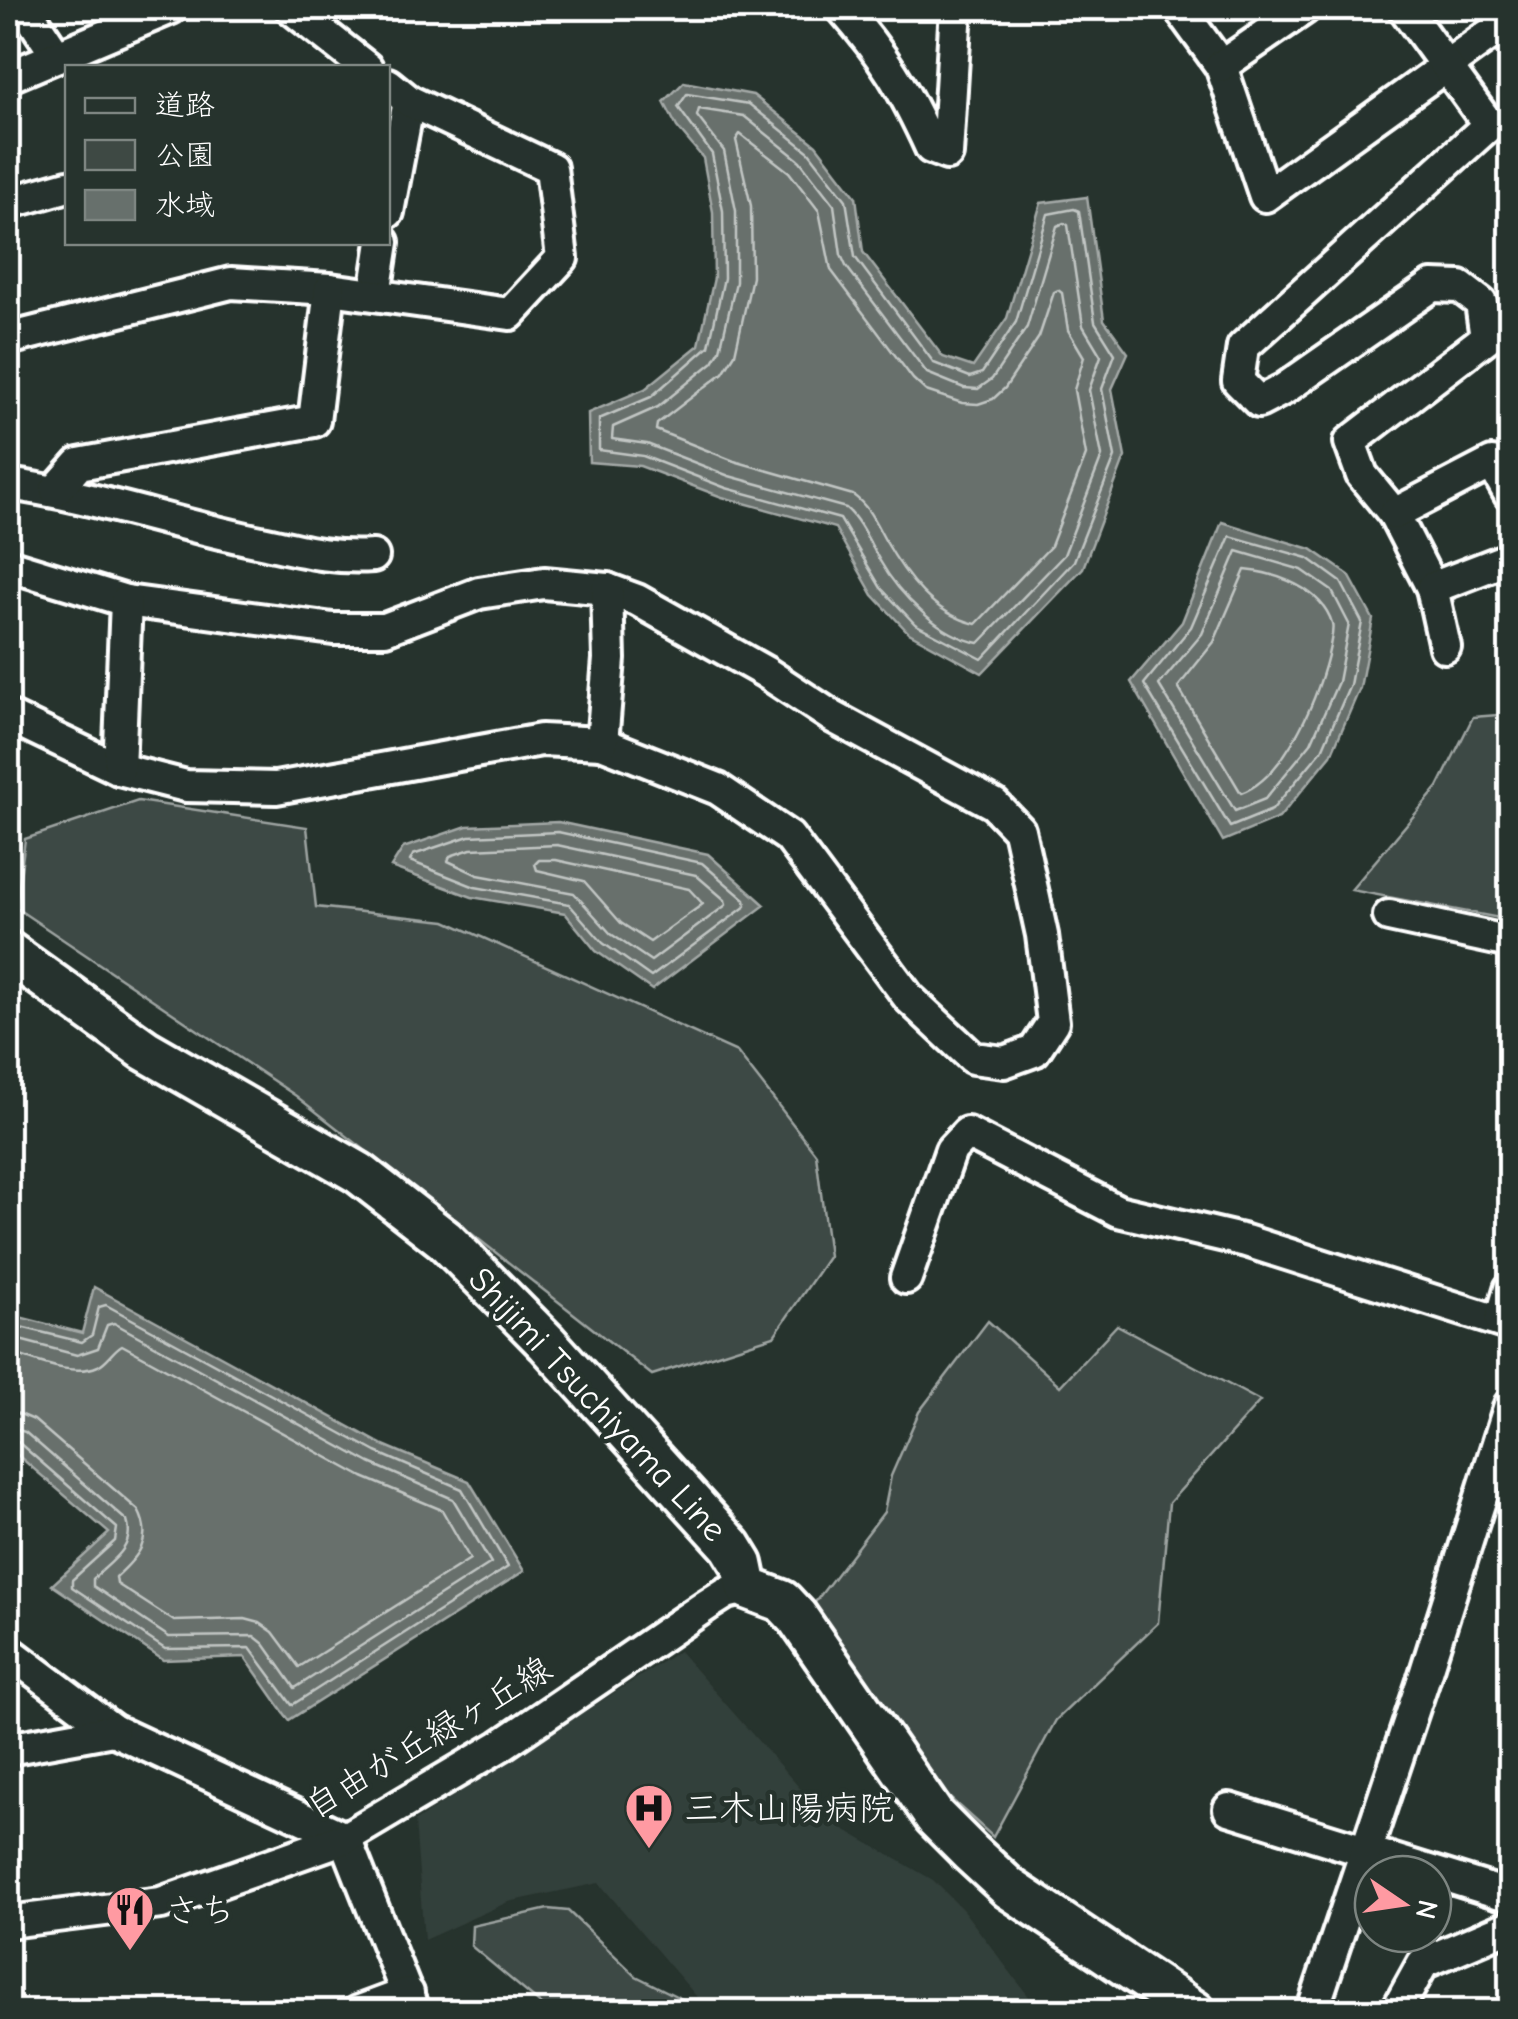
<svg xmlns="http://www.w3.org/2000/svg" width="1518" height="2019" font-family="'Comic Neue','Klee One',sans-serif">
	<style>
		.built { fill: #333f3a }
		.green { fill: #3e4944; stroke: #9ea4a2; stroke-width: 2.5 }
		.water { fill: #67706c; stroke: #a4a9a7; stroke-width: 2.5 }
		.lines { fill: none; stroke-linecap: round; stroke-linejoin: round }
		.shore { stroke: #c2c6c4; stroke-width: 2.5 }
		.minor-casing { stroke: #fff; stroke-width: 38 }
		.major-casing { stroke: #fff; stroke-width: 48 }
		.minor { stroke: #26332d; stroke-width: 30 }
		.major { stroke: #26332d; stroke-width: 40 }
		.labels { text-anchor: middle; stroke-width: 9; stroke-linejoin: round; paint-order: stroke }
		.street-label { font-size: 35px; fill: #fff; stroke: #26332d }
		.poi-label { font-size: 35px; fill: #fff; stroke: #26332d; text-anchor: start }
	</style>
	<rect width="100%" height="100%" fill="#26332d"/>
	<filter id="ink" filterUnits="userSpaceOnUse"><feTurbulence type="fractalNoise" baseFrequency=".01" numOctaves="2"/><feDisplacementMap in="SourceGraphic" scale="20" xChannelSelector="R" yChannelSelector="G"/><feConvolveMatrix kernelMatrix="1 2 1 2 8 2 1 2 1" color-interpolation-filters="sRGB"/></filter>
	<g filter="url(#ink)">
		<!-- built -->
		<polygon class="built" points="679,1651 828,1820 933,1880 963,1910 1030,1998 1051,2011 709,2011 599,1883 508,1902 424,1940 415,1821"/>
		<!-- green -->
		<g class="green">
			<polygon points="1510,714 1510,920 1351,890 1438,787 1473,717"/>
			<polygon points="138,801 307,827 316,907 446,921 737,1052 816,1154 829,1256 774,1336 652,1375 296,1096 16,908 25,839"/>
			<polygon points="988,1321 1060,1386 1117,1325 1260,1401 1169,1503 1158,1623 1056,1720 993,1837 930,1780 813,1605 884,1512 891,1476 919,1412"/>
			<polygon points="548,1909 568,1911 636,1976 706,2011 549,2011 471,1946 472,1926"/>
		</g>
		<!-- water -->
		<g class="water">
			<polygon points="684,82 753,95 816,145 856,197 863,252 943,357 973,367 1007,318 1041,203 1087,197 1104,320 1128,353 1112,389 1125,457 1083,568 982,673 909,633 873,595 835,528 722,497 640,466 589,462 588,413 645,389 699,345 714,278 713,212 703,158 677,127 664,102"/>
			<polygon points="1222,522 1311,549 1349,575 1373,619 1360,688 1331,755 1279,818 1223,841 1131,682 1182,622"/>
			<polygon points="558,822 708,854 765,905 652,990 596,951 565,913 472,897 391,867 403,848 467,826"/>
			<polygon points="94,1287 381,1444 469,1481 524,1571 289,1720 245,1657 163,1660 52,1585 109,1533 8,1447 8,1314 82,1333"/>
		</g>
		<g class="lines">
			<!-- shore -->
			<g class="shore">
				<polygon points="687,94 749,104 809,152 846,200 855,257 934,363 970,377 982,373 1016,322 1048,214 1074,209 1079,211 1095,322 1115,354 1102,389 1115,457 1074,561 982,659 915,624 881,588 840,519 726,488 643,456 599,450 599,419 651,397 709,346 724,278 723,211 712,154 678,107"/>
				<path d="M699 109 744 116 800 161 834 205 841 255 846 266 927 373 964 388 978 389 992 379 1027 327 1057 226 1064 223 1068 225 1083 326 1101 356 1089 390 1102 456 1064 555 979 643C940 636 899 595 880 561 870 544 861 521 846 508L729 476 647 444 612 439 613 427 658 407 713 362 720 350 736 282V211L724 151 697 116Z"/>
				<path d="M740 134 789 172 819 211 831 270 913 379 926 391 962 403 978 404 993 399 1005 388 1039 337 1054 292 1058 290 1062 293 1068 330 1084 357 1074 390 1086 455 1051 546 976 624C933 614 906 577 885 540 876 524 869 506 853 495L734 461 656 430 657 424 723 373 735 354 752 277 751 206 736 140Z"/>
				<polygon points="1230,536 1308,558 1341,582 1362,622 1350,685 1322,750 1272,810 1230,827 1144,684 1191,627"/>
				<polygon points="1237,551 1302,570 1332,591 1349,624 1338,682 1311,743 1265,799 1235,811 1159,685 1202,634"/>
				<path d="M1245 570C1277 573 1322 589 1332 623 1334 630 1331 639 1330 646 1321 691 1287 776 1241 793L1178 687 1214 642Z"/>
				<polygon points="558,832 702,863 745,900 746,906 651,977 603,943 569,904 475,887 410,861 413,855 469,836"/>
				<polygon points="557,845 696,875 725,900 726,905 651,961 611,934 574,893 478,875 448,861 450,856 471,849"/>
				<polygon points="539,860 556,860 689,889 703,904 650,942 621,923 584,881 537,870 535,864"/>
				<polyline points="8,1324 82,1342 92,1335 99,1307 106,1305 376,1452 462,1489 508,1567 292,1705 250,1648 165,1649 72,1587 72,1580 115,1541 117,1528 18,1442 8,1440"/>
				<path d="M8 1337 77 1355 98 1348 107 1325 114 1323 370 1463 453 1499 491 1563 295 1688 264 1644 254 1636 169 1637 93 1586V1579C110 1562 136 1548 127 1521L25 1432 8 1427"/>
				<path d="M8 1352C33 1359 72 1378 98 1366 108 1361 113 1350 122 1345L363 1477 442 1510 470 1559 299 1667 273 1632 260 1623 245 1619 174 1621 117 1584 116 1577C138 1557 154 1540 138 1510L34 1420 20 1414 8 1412"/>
			</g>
			<!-- minor casing -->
			<g class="minor-casing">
				<g id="minor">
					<polyline points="25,8 57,56"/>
					<polyline points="291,8 367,68"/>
					<path d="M842 8C885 57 904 89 931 148L947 154 956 8"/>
					<polyline points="1179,8 1221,66 1265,196 1510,20"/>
					<polyline points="1404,8 1489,125 1243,347 1238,381 1259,402 1284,389 1432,286 1460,287 1481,303 1486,338 1350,442 1362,475 1394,514 1432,588 1445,647"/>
					<polyline points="1221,66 1305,8"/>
					<polyline points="8,77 171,8"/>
					<polyline points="8,203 68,186"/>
					<polyline points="388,212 409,101"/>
					<polyline points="375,294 383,242"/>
					<polyline points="8,339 231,283 330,289 510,314 562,258 551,168 409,101 388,84"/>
					<path d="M8 484C95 496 179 526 266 543 303 551 334 559 373 556"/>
					<polyline points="56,490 79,464 314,421 330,289"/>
					<polyline points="1394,514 1492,463 1510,495"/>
					<polyline points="8,565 126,601 333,629 385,629 479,593 544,583 607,589 637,600 765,672 833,717 994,804 1019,830 1042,935 1053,1022 1034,1051 1004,1062 973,1058 909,998 789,837 718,789 602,743 541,740 276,788 186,786 119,769 8,716"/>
					<polyline points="1432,588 1510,558"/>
					<polyline points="602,743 609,659 607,589"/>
					<polyline points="119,769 126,601"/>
					<polyline points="1389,916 1510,942"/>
					<polyline points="906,1278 951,1150 967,1133 1118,1211 1246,1241 1510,1325"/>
					<polyline points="1501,1320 1510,1289"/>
					<polyline points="8,1651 113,1730 345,1838 414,2012"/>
					<polyline points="8,1749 113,1730"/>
					<polyline points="1229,1809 1510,1896"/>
					<polyline points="8,1922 161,1903 345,1838 500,1746 707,1605 726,1593 747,1588"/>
					<polyline points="357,2012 408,1993"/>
					<polyline points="1312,2012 1423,1681 1510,1405"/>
					<polyline points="1396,2012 1423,1963 1510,1926"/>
				</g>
			</g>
			<!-- major casing -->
			<g class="major-casing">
				<polyline id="major" points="8,952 145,1050 359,1173 445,1240 547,1343 731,1546 742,1564 747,1588 782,1601 797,1617 935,1817 971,1853 1009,1888 1195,2012"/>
			</g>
			<!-- minor -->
			<use href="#minor" class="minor"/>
			<!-- major -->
			<use href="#major" class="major"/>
		</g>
	</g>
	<!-- icons -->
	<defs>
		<g id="hospital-pin" transform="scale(2.5)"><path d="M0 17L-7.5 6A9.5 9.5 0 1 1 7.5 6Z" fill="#ff9aa2" stroke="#26332d"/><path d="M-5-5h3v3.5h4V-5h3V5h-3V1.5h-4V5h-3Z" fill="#111"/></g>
		<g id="restaurant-pin" transform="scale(2.5)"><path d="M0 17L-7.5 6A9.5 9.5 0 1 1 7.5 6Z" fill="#ff9aa2" stroke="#26332d"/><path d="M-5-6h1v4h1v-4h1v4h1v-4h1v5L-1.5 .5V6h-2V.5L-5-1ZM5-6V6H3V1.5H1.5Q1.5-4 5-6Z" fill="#111"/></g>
	</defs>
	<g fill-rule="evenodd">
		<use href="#hospital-pin" x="649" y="1808"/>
		<use href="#restaurant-pin" x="130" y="1910"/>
	</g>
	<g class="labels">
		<!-- street labels -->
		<g class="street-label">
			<text transform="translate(598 1404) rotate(47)" y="12">Shijimi Tsuchiyama Line</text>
			<text transform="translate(428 1737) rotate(-31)" y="12">自由が丘緑ヶ丘線</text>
		</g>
		<!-- poi labels -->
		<g class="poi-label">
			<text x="684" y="1820">三木山陽病院</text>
			<text x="165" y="1922">さち</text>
		</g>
	</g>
	<!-- margin -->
	<rect width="1518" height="2019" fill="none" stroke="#26332d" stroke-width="40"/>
	<rect x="20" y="20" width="1478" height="1979" fill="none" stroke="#fff" stroke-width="4" filter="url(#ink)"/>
	<!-- legend -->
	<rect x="65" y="65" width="325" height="180" fill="#26332d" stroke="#7d8581" stroke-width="2.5"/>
	<rect x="85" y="98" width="50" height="15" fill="#26332d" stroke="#7d8581" stroke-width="2.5"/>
	<text x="155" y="115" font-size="30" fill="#ffffff">道路</text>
	<rect x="85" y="140" width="50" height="30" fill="#3e4944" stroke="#7d8581" stroke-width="2.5"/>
	<text x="155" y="165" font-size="30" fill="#ffffff">公園</text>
	<rect x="85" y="190" width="50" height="30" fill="#67706c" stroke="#7d8581" stroke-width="2.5"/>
	<text x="155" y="215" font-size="30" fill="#ffffff">水域</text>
	<!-- north arrow -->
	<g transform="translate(1403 1904) rotate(103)"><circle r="48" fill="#26332d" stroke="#7d8581" stroke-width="2.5"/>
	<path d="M0-8L18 38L0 25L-18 38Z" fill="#ff9aa2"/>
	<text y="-15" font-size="28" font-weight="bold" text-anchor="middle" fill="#ffffff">N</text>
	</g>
</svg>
